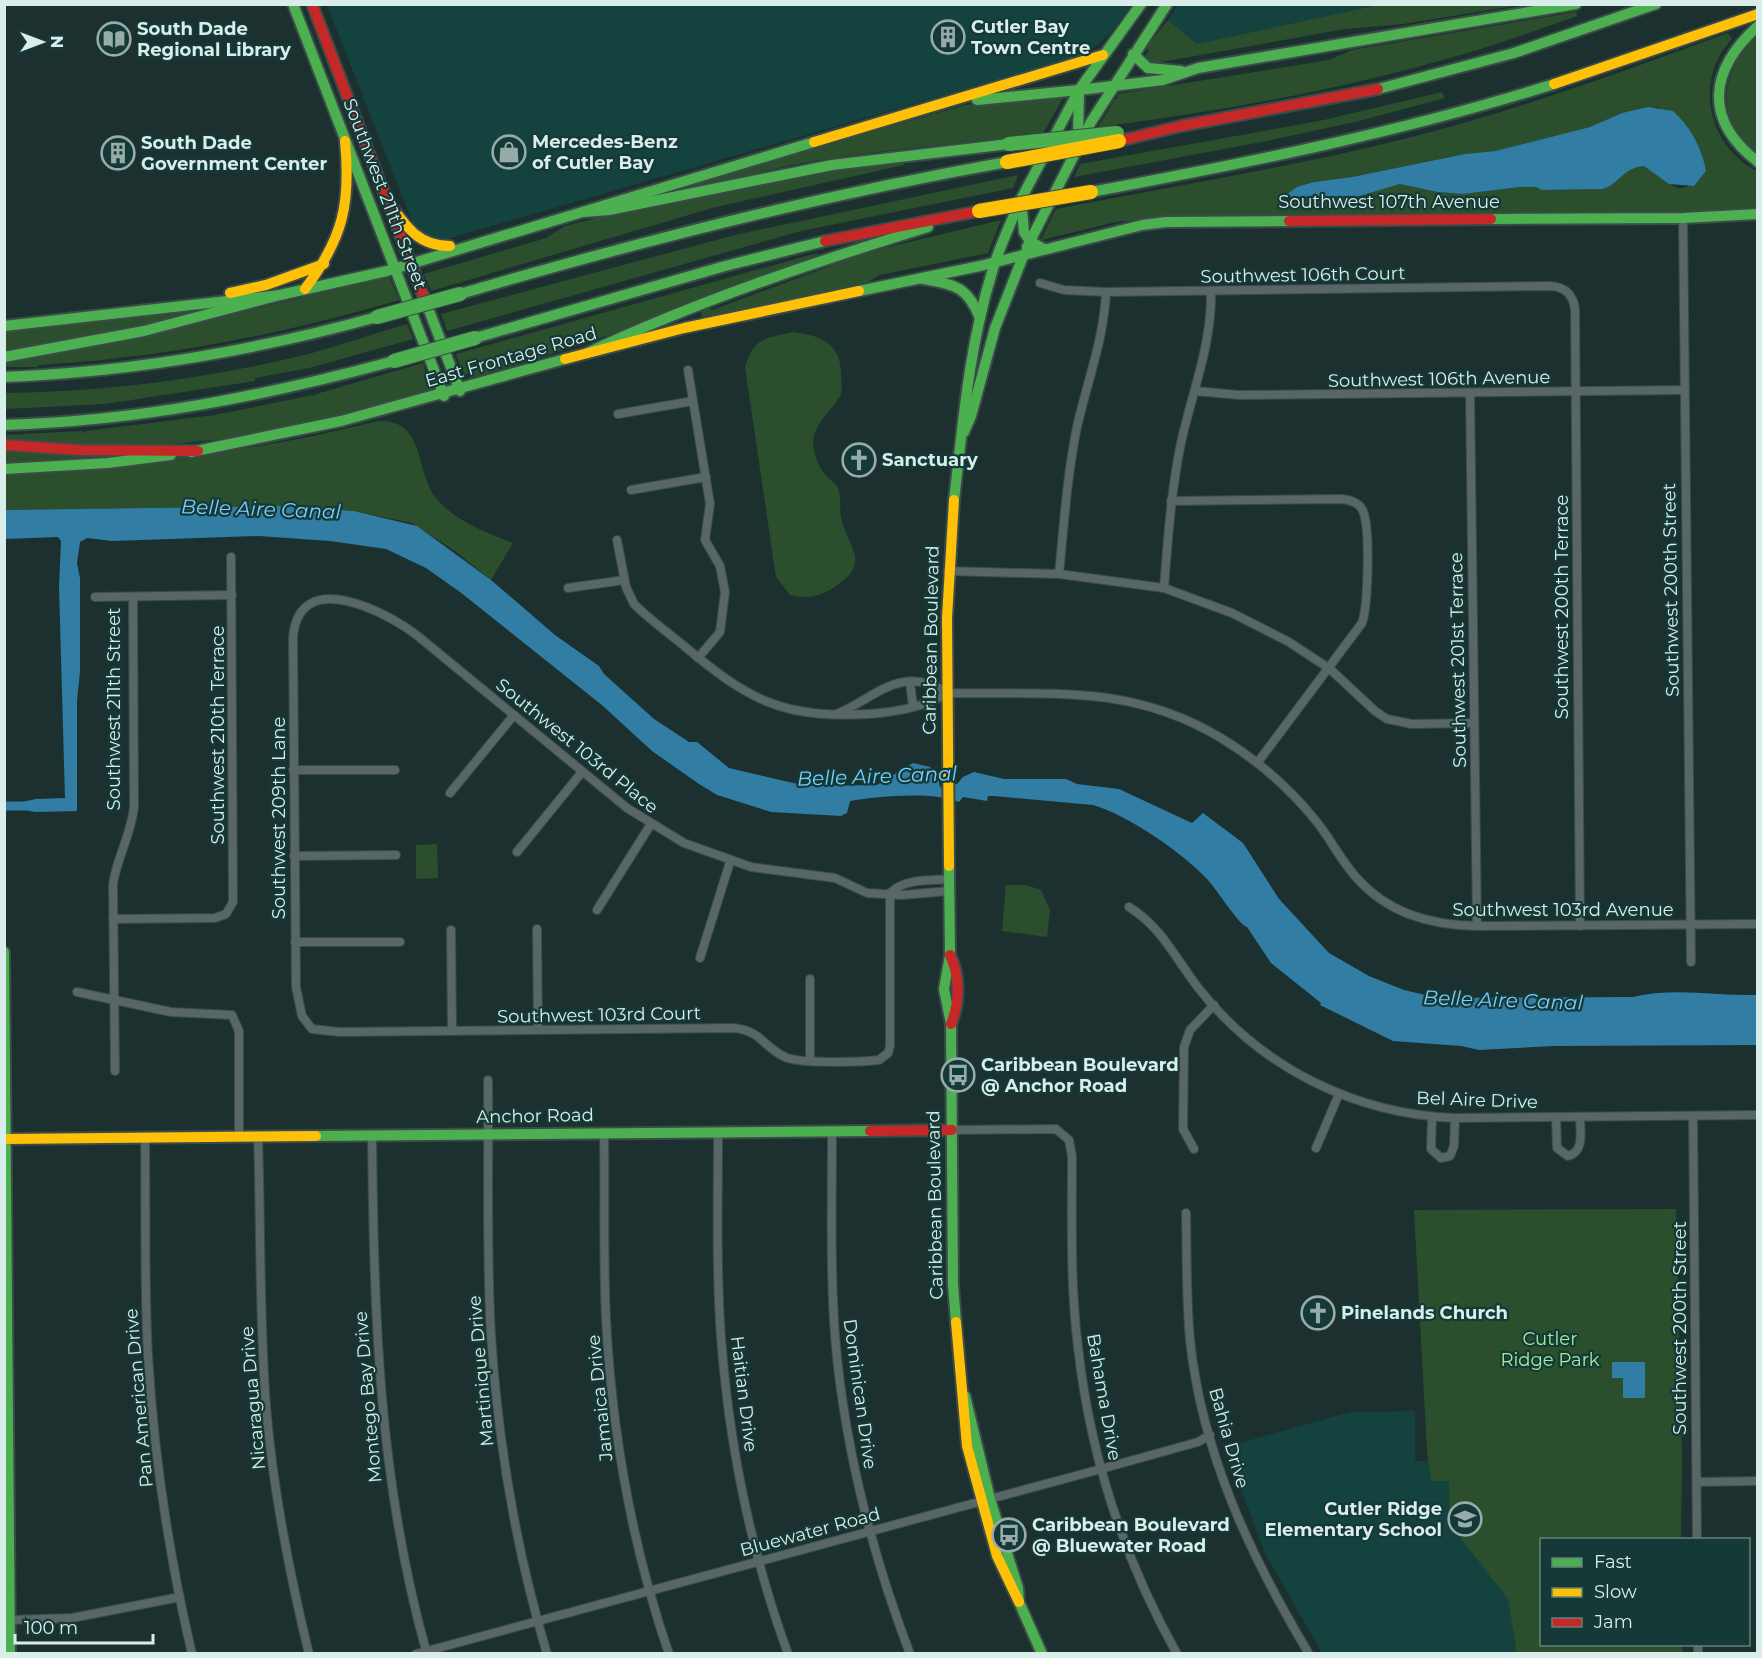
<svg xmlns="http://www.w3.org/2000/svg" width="1762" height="1658" font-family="Montserrat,sans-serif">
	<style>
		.built { fill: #14423f }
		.green { fill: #2b4f2d; fill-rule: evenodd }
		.water { fill: #317da3 }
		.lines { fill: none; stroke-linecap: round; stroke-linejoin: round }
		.canal { stroke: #317da3; stroke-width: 9 }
		.street-casing { stroke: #3b4b49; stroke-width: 10 }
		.fast-casing { stroke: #3b4b49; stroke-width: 14 }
		.slow-casing { stroke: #3b4b49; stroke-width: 14 }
		.jam-casing { stroke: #3b4b49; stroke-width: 14 }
		.street { stroke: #586765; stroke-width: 8 }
		.fast { stroke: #4caf50; stroke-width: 10 }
		.slow { stroke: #ffc107; stroke-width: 10 }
		.jam { stroke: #c62828; stroke-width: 10 }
		.fast-bridge-casing { stroke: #3b4b49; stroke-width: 16; stroke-linecap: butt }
		.slow-bridge-casing { stroke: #3b4b49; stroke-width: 16; stroke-linecap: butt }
		.fast-bridge { stroke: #4caf50; stroke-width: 14 }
		.slow-bridge { stroke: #ffc107; stroke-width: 14 }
		.labels { text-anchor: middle; stroke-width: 4.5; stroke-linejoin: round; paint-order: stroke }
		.poi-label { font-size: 18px; font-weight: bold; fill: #d9edeb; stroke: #143936; text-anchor: start }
		.street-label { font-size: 18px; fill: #d9edeb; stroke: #143936 }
		.park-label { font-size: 18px; fill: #a1ee9f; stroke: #143936 }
		.water-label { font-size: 20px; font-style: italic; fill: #7bcdfd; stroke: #143936 }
	</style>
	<rect width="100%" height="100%" fill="#1c312f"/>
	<!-- built -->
	<g class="built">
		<polygon points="327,5 1132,5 1108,35 1093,48 1075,57 443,240 423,234 412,221"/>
		<polygon points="1178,5 1378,5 1197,44 1168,20"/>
		<polygon points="1415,1411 1415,1461 1679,1460 1542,1540 1542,1644 1548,1653 1322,1653 1265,1553 1225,1447 1350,1412"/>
	</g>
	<!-- green -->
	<g class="green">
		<polygon points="1378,5 1521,5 1403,24 1345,29 1156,63 1147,62 1143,58 1149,51 1146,48 1168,20 1197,44"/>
		<path d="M1576 12 1577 16C1538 29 1500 44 1460 55 1344 89 1218 112 1098 127L1115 99 1118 98V94L1329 60 1352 50Z"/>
		<path d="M1728 33 1732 39C1693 79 1708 147 1757 171V211L1179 216 1116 222 1041 240 1056 209C1172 186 1289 168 1404 139 1514 112 1621 72 1728 33ZM1659 107 1706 171C1674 207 1672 177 1644 166 1622 168 1618 186 1602 189L1542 190 1536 187H1520L1463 194 1437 192 1400 184 1360 196 1288 199 1284 195 1314 182 1352 177 1465 154 1495 151 1590 127 1622 113Z"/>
		<path d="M1757 36V154C1713 121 1720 70 1757 36Z"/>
		<polygon points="1442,92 1445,98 1355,122 1267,141 1074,177 1080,164 1324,120"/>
		<path d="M1059 96 1063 98 1043 133C969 143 894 148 820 160 766 169 714 185 659 193L965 105Z"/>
		<polygon points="904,160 904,165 712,208 431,291 424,274 546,238 565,226 623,211 762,182"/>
		<polygon points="1018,175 1013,188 801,231 447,331 441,314 735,235"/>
		<polygon points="1001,220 988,253 880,275 863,285 702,318 701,311 710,308 712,310 868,252"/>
		<path d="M817 253 818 257C703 301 589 346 470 378L469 373 464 375 463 367 461 368 456 354Z"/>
		<path d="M389 276 399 300C281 335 161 358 39 365L37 367H5L4 361 197 323Z"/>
		<polygon points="226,306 186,318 5,352 5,331"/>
		<path d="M407 324 413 339 309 368 255 378V381L105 404 5 409V393C107 392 212 378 312 353 344 344 376 333 407 324Z"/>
		<path d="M793 332C819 335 841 343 841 373 841 380 843 390 840 396 831 411 814 424 813 443 813 454 820 470 827 477 830 480 834 482 837 486 842 496 839 507 841 518 847 546 872 562 837 585 820 597 810 599 790 595L776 577 745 367C753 338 766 338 793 332Z"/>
		<path d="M423 363 429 386 433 389C345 418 246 440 156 445 106 448 55 443 5 441L4 435 83 431 86 434V431L215 415 313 395 314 397 316 394Z"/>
		<path d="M378 421C427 419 414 472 437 499 455 521 487 533 513 543L491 580 455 551 412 523 354 511 286 506 5 510 4 473C133 465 253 453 378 421Z"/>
		<polygon points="4,449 120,456 5,463"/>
		<polygon points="437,844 438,878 416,879 416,845"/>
		<polygon points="1006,885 1026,885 1041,890 1050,910 1047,937 1002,931"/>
		<polygon points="1676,1209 1682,1462 1681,1539 1542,1540 1542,1644 1682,1645 1683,1653 1517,1653 1508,1599 1449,1523 1449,1481 1431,1481 1427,1451 1414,1210"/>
	</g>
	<!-- water -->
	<g class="water">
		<path d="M1648 107 1673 111C1690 126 1702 148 1706 171L1694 186 1669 184 1644 166C1622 168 1618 186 1602 189L1542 190 1536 187H1520L1463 194 1437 192 1400 184 1360 196 1283 197 1297 187 1314 182 1352 177 1465 154 1495 151 1590 127 1622 113Z"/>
		<path d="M286 506 354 511 417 526 491 580 555 635 599 666 604 674 654 719 689 742H697L729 768 806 786 877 785 913 763 930 767 938 777 940 787 957 784 963 777 974 772 1004 779H1066L1077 784 1119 789 1192 823 1203 813 1243 843 1279 899 1329 953 1369 976 1404 990 1438 998 1633 997C1673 987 1716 996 1757 995V1045L1554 1046 1479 1050 1461 1046 1393 1041 1320 1005 1321 1003 1271 963 1247 927C1240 926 1217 890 1208 880 1183 853 1128 815 1093 805L994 796H988L987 801 963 797 959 802C934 791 878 796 850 801L847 813 841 816 771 812 717 795 699 784 652 751 603 706 460 592 426 568 386 549 330 541 259 536 112 541 87 538 80 542 77 563 80 578V672L77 700V811L35 812 12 808V804L36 799 65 798 59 587 61 541 58 537 5 539 4 510Z"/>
		<polygon points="1612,1362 1645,1362 1645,1398 1623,1398 1623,1378 1612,1378"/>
	</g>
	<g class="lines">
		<!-- canal -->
		<polyline class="canal" points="4,806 24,806"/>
		<!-- street casing -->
		<g class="street-casing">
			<g id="street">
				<polyline points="1683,218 1691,962"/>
				<path d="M1040 283 1064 290 1106 292 1550 286C1565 287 1573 294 1575 309L1580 926"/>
				<polyline points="688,370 710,504 705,540 720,566 725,592 720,632 698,658"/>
				<polyline points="1195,391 1239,395 1684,390"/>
				<polyline points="1470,394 1477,926"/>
				<polyline points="618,414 693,401"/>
				<polyline points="631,490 706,477"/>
				<path d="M1171 501 1342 499C1350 500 1358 502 1362 509 1371 524 1368 606 1362 623L1258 762"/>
				<path d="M617 540 626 587 634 604C649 619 667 632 683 645 748 700 783 719 869 714 895 712 926 707 948 693"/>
				<polyline points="948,571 1059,574 1164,588 1232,613 1289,642 1330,669 1375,711 1387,719 1412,724 1474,723"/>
				<path d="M1059 574C1064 524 1067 476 1077 427 1087 382 1104 339 1106 292"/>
				<polyline points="568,588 624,580"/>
				<path d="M1164 588C1168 539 1171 491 1181 443 1192 392 1212 345 1211 291"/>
				<polyline points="95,597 232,595"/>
				<polyline points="910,683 913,706"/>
				<path d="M839 713C878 696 901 664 948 693 1048 695 1130 683 1221 738 1257 760 1289 787 1316 821 1330 838 1340 859 1355 876 1387 913 1429 925 1477 926L1758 924"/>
				<polyline points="293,770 395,770"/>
				<polyline points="450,793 514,715"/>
				<polyline points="517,852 582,772"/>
				<polyline points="294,856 396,855"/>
				<path d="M890 893V1046L888 1053 879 1060C862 1062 799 1064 785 1057 763 1047 761 1030 733 1028L340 1032 312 1029 302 1016 296 987 293 639C297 565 388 612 419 637L627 808 684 843 751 867 835 878 867 893 902 895 949 891"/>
				<path d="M890 893C905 878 929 881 949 879"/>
				<path d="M1129 907C1163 928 1176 960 1200 990 1262 1068 1355 1114 1455 1118L1758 1115"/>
				<polyline points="597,910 651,824"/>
				<polyline points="113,919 215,918 226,914 233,902 231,557"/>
				<polyline points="537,929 538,1030"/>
				<polyline points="451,930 452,1031"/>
				<polyline points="295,942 400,942"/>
				<polyline points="700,958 730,862"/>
				<polyline points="810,979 810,1060"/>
				<polyline points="77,992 171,1012 232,1015 239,1031 239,1137"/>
				<path d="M115 1071 113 884C117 857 132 833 134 806L133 597"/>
				<path d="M488 1080C489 1165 486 1250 491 1335 498 1443 516 1550 547 1654"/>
				<polyline points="1693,1116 1697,1540"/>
				<polyline points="1432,1117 1431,1149 1441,1158 1450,1156 1454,1146 1455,1118"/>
				<path d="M1556 1117 1557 1148 1568 1156C1585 1152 1580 1131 1580 1117"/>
				<path d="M952 1130 1056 1129 1069 1140 1072 1156C1072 1219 1070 1284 1078 1347 1090 1455 1124 1559 1177 1654"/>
				<path d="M832 1131C832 1199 830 1268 835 1336 844 1445 871 1551 910 1654"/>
				<path d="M718 1132C718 1200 716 1269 721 1337 729 1445 751 1552 788 1654"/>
				<path d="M604 1133C605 1195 603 1257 606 1319 612 1433 632 1546 669 1654"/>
				<path d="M372 1135C374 1313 378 1480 427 1654"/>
				<path d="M145 1137C146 1210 144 1283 148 1356 154 1456 169 1556 192 1654"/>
				<path d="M258 1137C261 1227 259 1317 266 1406 273 1490 289 1572 309 1654"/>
				<polyline points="1316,1148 1339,1094"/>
				<polyline points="1194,1149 1183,1129 1184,1047 1190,1030 1214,1005"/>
				<path d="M1186 1213C1187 1255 1186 1298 1190 1340 1202 1454 1251 1557 1309 1654"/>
				<polyline points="1697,1482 1758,1481"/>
				<polyline points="9,1620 72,1618 180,1597"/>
				<polyline points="1698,1644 1698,1654"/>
				<polyline points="416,1654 1101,1469 1198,1442 1210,1435"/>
			</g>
		</g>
		<!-- fast casing -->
		<g class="fast-casing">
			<g id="fast">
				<polyline points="293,4 444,396"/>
				<path d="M1758 26C1709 70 1703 120 1758 162"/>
				<polyline points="1133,54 1148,68 1181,71"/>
				<polyline points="1378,89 1514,53 1656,4"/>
				<polyline points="1079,90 1163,80 1198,68 1576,4"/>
				<polyline points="977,100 1079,90"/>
				<polyline points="1078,136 1079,91"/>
				<path d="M1091 192C1247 163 1402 132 1554 84"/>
				<polyline points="583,212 609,210 832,165 1009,144"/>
				<polyline points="1491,219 1683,218 1758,214"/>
				<polyline points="1027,247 1091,122 1167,4"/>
				<polyline points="1044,249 1030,241 1024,232 1021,199 1079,90 1141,4"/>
				<path d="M923 279C955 285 967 286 980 318"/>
				<polyline points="859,291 980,266 1142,225 1166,222 1289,221"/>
				<path d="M460 294C640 241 822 195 1007 162"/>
				<polyline points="423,295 460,391"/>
				<polyline points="4,326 280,295 387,271 814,142"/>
				<polyline points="475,338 725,266 825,241"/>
				<path d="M587 353C697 301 812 263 928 227"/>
				<polyline points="4,357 144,331 280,295"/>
				<path d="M4 377C131 372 254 351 377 317"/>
				<path d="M4 425C138 421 265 396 394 361"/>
				<polyline points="964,432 971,416 995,328 1024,254"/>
				<polyline points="191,452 341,421 565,359"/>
				<polyline points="4,469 108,463 171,455"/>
				<path d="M954 500C963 423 969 347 992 272 999 247 1011 223 1021 199"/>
				<polyline points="949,866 950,955 944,989 951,1024 953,1285 956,1322"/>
				<polyline points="4,952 10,1654"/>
				<polyline points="316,1136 870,1131"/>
				<polyline points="965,1396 990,1499 1018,1588 1019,1602 1042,1654"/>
			</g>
		</g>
		<!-- slow casing -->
		<g class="slow-casing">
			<g id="slow">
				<polyline points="1554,84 1758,14"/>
				<polyline points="814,142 1103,55"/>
				<path d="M390 204C406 227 419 246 450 246"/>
				<path d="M305 289C343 238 351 204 345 141"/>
				<polyline points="230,293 266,285 324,264"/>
				<polyline points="565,359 684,328 859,291"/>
				<polyline points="949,866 947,618 954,500"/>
				<polyline points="6,1139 316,1136"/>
				<polyline points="956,1322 967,1446 997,1556 1019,1602"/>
			</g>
		</g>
		<!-- jam casing -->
		<g class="jam-casing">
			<g id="jam">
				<polyline points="312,4 423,295"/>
				<polyline points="1119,141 1181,126 1378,89"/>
				<polyline points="1289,221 1491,219"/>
				<polyline points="825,241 979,211"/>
				<polyline points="4,445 80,450 198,451"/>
				<path d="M950 955C960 976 960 1002 951 1024"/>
				<polyline points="870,1131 952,1130"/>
			</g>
		</g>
		<!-- street -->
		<use href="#street" class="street"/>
		<!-- fast -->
		<use href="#fast" class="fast"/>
		<!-- slow -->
		<use href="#slow" class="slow"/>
		<!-- jam -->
		<use href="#jam" class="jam"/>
		<!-- fast-bridge casing -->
		<g class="fast-bridge-casing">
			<g id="fast-bridge">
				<polyline points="1009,144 1117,133"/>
				<polyline points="377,317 460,294"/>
				<polyline points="394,361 475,338"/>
			</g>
		</g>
		<!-- slow-bridge casing -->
		<g class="slow-bridge-casing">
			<g id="slow-bridge">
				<polyline points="1007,162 1119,141"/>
				<polyline points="979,211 1091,192"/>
			</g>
		</g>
		<!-- fast-bridge -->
		<use href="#fast-bridge" class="fast-bridge"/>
		<!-- slow-bridge -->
		<use href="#slow-bridge" class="slow-bridge"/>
	</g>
	<!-- icons -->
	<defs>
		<g id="building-ring" transform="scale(1.725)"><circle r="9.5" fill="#143936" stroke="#97aba9" stroke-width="1.5"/><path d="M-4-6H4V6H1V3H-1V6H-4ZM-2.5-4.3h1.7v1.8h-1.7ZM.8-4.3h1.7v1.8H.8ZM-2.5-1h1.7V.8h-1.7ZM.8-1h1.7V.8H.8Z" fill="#97aba9"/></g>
		<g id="library-ring" transform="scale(1.725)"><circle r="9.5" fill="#143936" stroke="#97aba9" stroke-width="1.5"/><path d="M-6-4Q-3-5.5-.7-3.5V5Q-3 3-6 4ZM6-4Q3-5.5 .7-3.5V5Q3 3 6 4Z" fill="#97aba9"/></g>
		<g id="shop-ring" transform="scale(1.725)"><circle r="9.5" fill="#143936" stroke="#97aba9" stroke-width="1.5"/><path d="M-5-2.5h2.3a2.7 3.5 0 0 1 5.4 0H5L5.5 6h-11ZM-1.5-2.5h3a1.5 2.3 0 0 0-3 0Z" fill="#97aba9"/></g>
		<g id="church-ring" transform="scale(1.725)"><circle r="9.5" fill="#143936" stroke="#97aba9" stroke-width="1.5"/><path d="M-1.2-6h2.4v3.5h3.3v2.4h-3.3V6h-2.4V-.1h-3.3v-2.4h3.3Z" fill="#97aba9"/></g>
		<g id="bus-ring" transform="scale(1.725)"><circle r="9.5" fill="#143936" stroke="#97aba9" stroke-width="1.5"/><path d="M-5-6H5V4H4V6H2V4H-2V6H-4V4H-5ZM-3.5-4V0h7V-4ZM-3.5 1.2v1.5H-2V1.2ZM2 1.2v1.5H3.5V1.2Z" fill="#97aba9"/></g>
		<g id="school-ring" transform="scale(1.725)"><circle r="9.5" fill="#143936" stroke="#97aba9" stroke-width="1.5"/><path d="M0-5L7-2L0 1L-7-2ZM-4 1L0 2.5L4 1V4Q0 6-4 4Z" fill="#97aba9"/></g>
	</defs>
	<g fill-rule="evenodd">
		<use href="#building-ring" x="948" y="37"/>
		<use href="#library-ring" x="114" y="39"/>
		<use href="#shop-ring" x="509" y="152"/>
		<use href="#building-ring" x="118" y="153"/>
		<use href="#church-ring" x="859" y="460"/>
		<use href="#bus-ring" x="958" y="1075"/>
		<use href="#church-ring" x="1318" y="1313"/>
		<use href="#school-ring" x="1465" y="1519"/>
		<use href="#bus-ring" x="1009" y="1535"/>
	</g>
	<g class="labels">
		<!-- poi labels -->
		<g class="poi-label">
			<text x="971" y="33">Cutler Bay<tspan x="971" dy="21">Town Centre</tspan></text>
			<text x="137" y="35">South Dade<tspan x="137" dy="21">Regional Library</tspan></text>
			<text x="532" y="148">Mercedes-Benz<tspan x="532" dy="21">of Cutler Bay</tspan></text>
			<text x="141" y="149">South Dade<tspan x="141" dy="21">Government Center</tspan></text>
			<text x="882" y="466">Sanctuary</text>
			<text x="981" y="1071">Caribbean Boulevard<tspan x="981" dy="21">@ Anchor Road</tspan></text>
			<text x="1341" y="1319">Pinelands Church</text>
			<text x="1442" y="1515" text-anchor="end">Cutler Ridge<tspan x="1442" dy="21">Elementary School</tspan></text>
			<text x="1032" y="1531">Caribbean Boulevard<tspan x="1032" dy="21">@ Bluewater Road</tspan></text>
		</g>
		<!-- street labels -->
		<g class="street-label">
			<text transform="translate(385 194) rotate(69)" y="6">Southwest 211th Street</text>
			<text x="1389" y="208">Southwest 107th Avenue</text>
			<text transform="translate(1303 275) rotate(-1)" y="6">Southwest 106th Court</text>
			<text transform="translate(511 357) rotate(-16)" y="6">East Frontage Road</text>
			<text transform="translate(1439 379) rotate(-1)" y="6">Southwest 106th Avenue</text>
			<text transform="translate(1671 590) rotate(-91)" y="6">Southwest 200th Street</text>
			<text transform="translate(1562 607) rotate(-90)" y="6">Southwest 200th Terrace</text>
			<text transform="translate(931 640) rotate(-89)" y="6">Caribbean Boulevard</text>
			<text transform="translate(1458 660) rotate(-91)" y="6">Southwest 201st Terrace</text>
			<text transform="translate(114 709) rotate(-90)" y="6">Southwest 211th Street</text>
			<text transform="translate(218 735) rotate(-90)" y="6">Southwest 210th Terrace</text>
			<text transform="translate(577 746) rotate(39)" y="6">Southwest 103rd Place</text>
			<text transform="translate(279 818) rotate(-90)" y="6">Southwest 209th Lane</text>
			<text x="1563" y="916">Southwest 103rd Avenue</text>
			<text transform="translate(599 1015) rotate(-1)" y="6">Southwest 103rd Court</text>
			<text transform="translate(1477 1100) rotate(2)" y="6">Bel Aire Drive</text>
			<text transform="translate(535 1116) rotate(-1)" y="6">Anchor Road</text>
			<text transform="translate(935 1205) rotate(-91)" y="6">Caribbean Boulevard</text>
			<text transform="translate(1680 1328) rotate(-90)" y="6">Southwest 200th Street</text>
			<text transform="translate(481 1371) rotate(-95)" y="6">Martinique Drive</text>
			<text transform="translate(744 1394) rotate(83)" y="6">Haitian Drive</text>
			<text transform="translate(860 1394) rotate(82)" y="6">Dominican Drive</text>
			<text transform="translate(368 1397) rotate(-95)" y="6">Montego Bay Drive</text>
			<text transform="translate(1104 1397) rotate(80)" y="6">Bahama Drive</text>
			<text transform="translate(139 1398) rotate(-95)" y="6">Pan American Drive</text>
			<text transform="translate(253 1398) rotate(-95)" y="6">Nicaragua Drive</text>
			<text transform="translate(600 1398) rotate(-96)" y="6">Jamaica Drive</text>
			<text transform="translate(1229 1438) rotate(74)" y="6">Bahia Drive</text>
			<text transform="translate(810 1532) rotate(-15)" y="6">Bluewater Road</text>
		</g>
		<!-- park labels -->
		<g class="park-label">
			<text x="1550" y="1345">Cutler<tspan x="1550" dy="21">Ridge Park</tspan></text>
		</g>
		<!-- water labels -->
		<g class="water-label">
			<text transform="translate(261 509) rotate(2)" y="7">Belle Aire Canal</text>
			<text transform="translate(877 776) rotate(-2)" y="7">Belle Aire Canal</text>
			<text transform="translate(1503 1000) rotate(2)" y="7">Belle Aire Canal</text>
		</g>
	</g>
	<!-- border -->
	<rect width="1762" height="1658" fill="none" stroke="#d9edeb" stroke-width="12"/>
	<!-- legend -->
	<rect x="1540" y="1538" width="210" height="108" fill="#143936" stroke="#63817e" stroke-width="1.5"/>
	<rect x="1552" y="1558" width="30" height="9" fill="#4caf50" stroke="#63817e" stroke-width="1.5"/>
	<text x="1594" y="1568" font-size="18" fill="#d9edeb">Fast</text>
	<rect x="1552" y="1588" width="30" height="9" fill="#ffc107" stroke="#63817e" stroke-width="1.5"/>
	<text x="1594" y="1598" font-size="18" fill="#d9edeb">Slow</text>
	<rect x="1552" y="1618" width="30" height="9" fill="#c62828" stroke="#63817e" stroke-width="1.5"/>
	<text x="1594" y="1628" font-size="18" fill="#d9edeb">Jam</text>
	<!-- north arrow -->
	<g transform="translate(42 42) rotate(90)" stroke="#143936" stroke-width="4.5" paint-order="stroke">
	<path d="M0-4.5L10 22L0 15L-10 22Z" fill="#d9edeb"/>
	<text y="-9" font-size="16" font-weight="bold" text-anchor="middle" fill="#d9edeb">N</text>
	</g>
	<!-- scale -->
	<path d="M15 1634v9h138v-9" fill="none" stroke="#d9edeb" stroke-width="3"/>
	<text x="24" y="1634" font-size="18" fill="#d9edeb" stroke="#143936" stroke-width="4.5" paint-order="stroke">100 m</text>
</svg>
